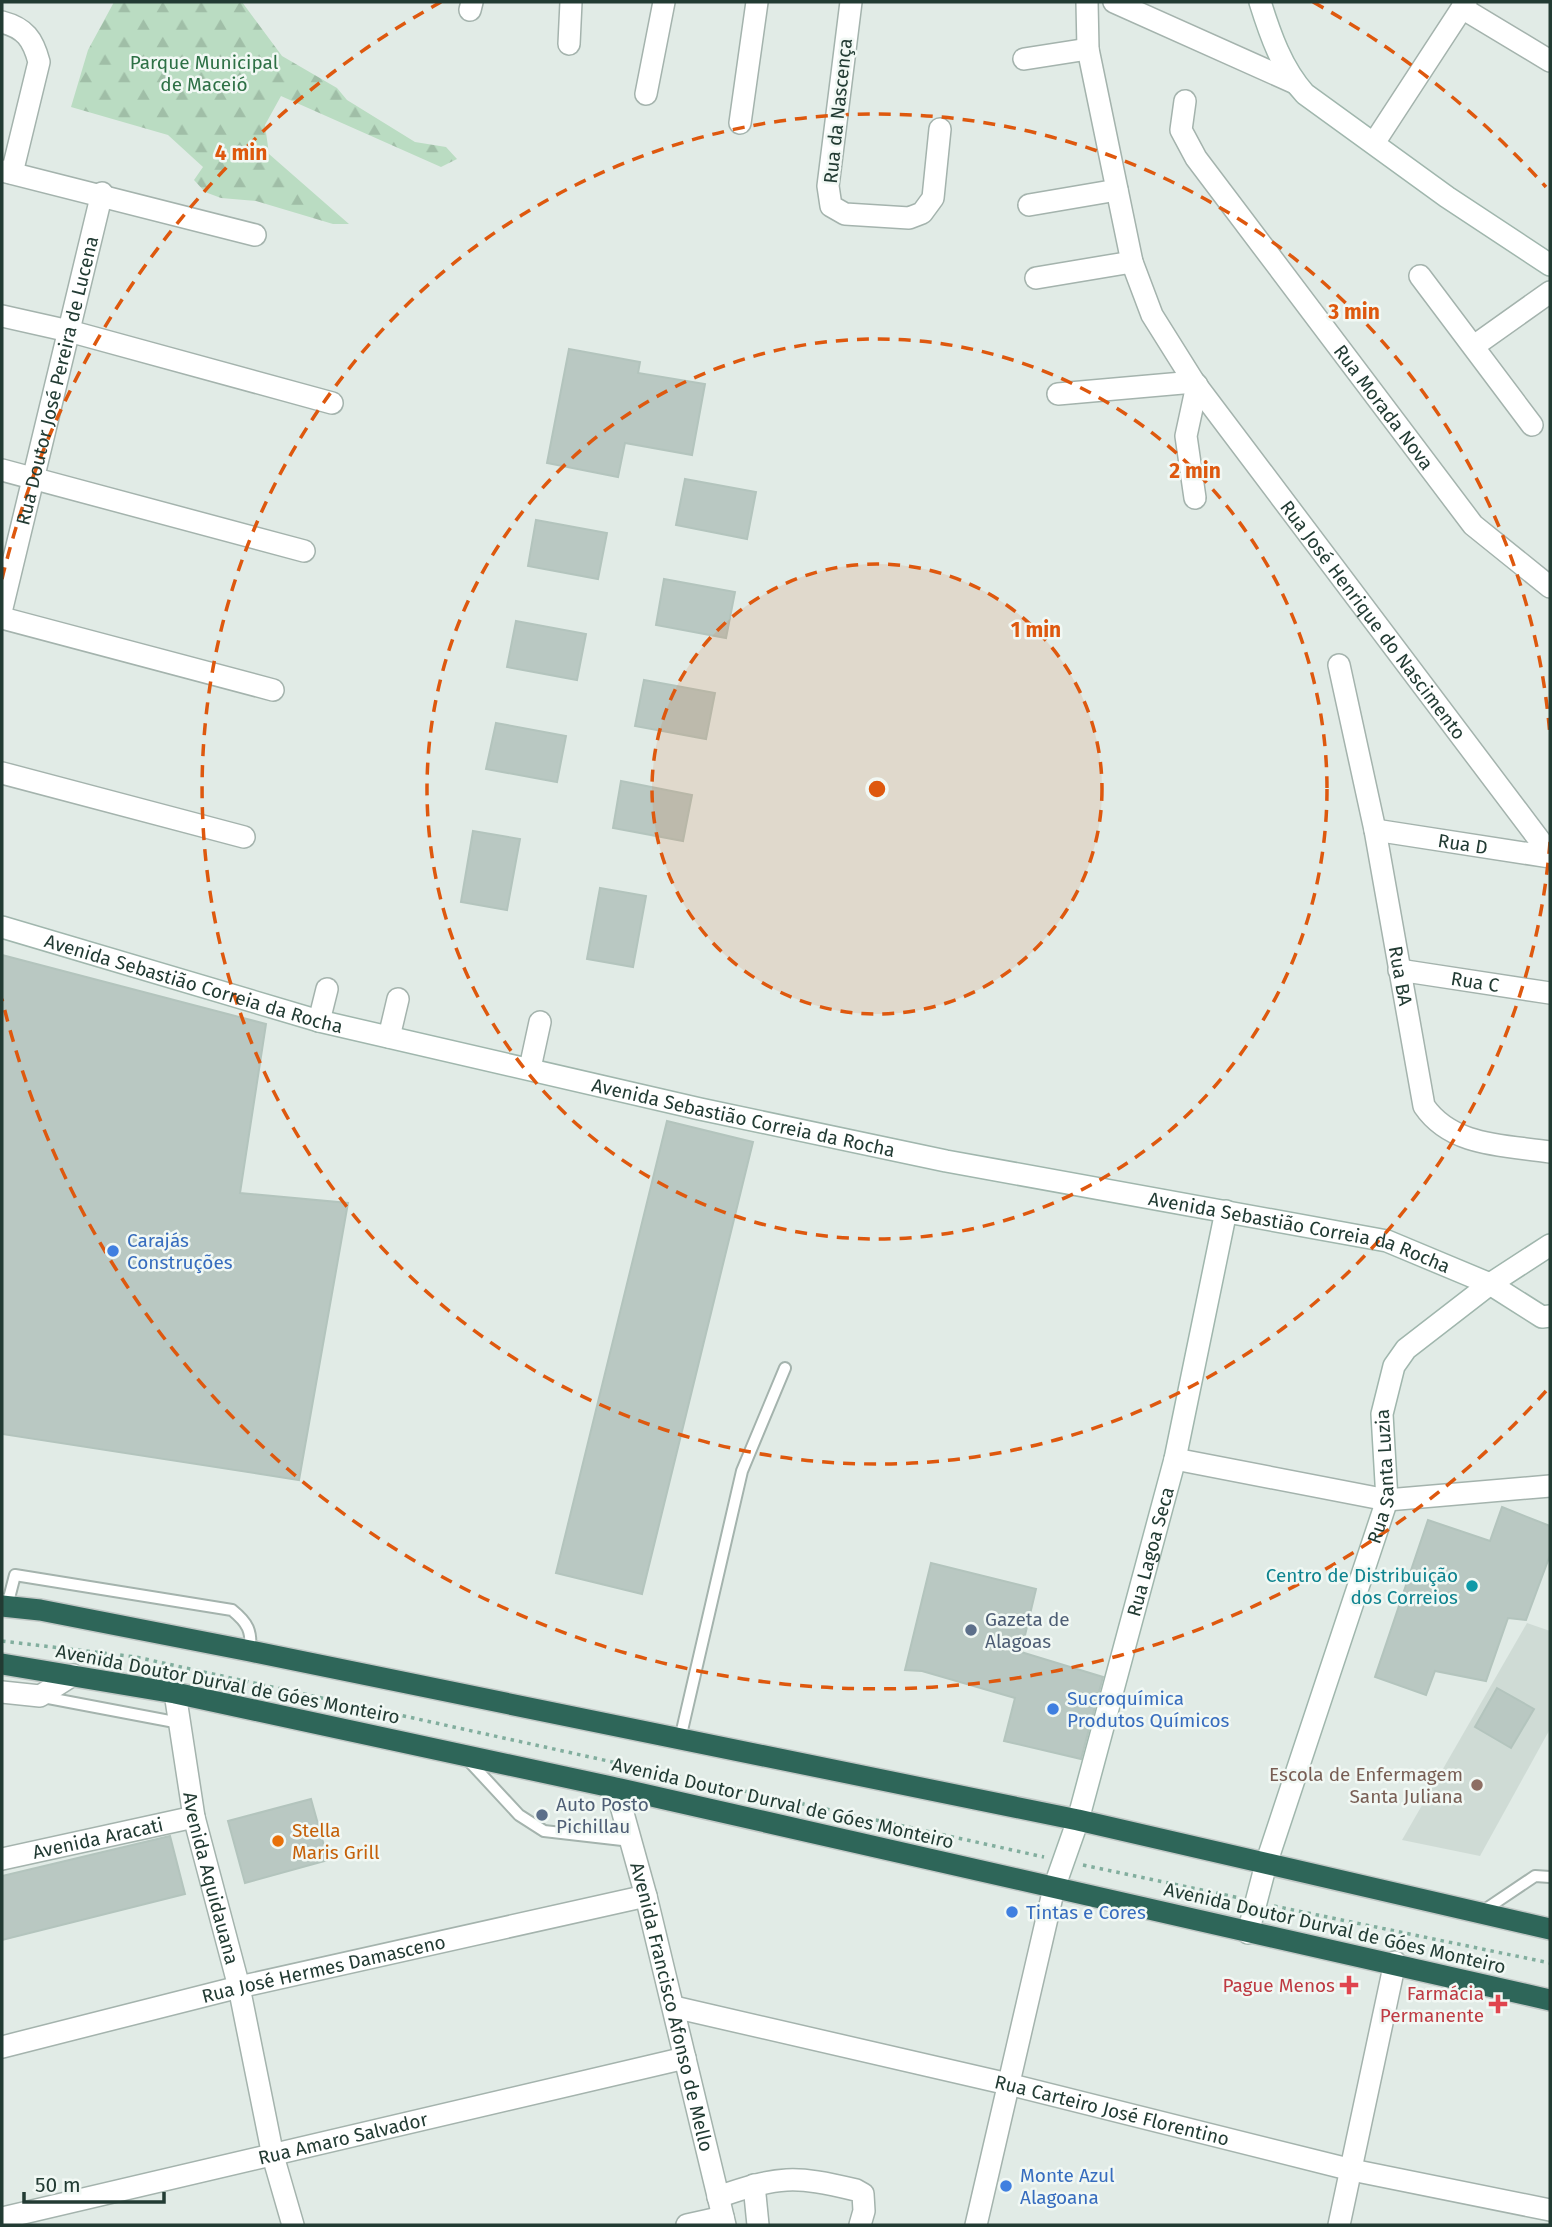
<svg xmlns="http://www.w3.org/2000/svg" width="1552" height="2227" font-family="'Fira Sans',sans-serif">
<defs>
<pattern id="forest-firs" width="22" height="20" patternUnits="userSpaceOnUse" patternTransform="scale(1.75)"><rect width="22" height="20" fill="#badcc2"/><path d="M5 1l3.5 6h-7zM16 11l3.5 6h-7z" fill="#a0bea7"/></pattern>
</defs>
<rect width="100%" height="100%" fill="#e1ebe6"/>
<!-- built -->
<path fill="#cfdbd5" d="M1527,1623L1550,1631V1729L1480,1856L1402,1840Z"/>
<!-- forest -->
<path fill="url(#forest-firs)" d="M114,2H242L282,56L337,88L347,100L415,142L446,147L457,159L441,167L281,96L265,125L269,154L349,224H333L256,201L221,198L205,192L194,180L203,167L168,135L71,107L88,50Z"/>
<!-- building -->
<path fill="#b9c8c2" stroke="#b3c4bd" stroke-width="2" d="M569,349L640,362L638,373L705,384L692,455L625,443L618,477L547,463Z
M685,479L756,492L747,539L676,525Z
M536,520L607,533L598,579L528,566Z
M664,579L735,592L726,638L656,625Z
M516,621L586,634L577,680L507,667Z
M644,680L715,693L706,739L635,726Z
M496,723L566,736L557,782L486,769Z
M621,781L692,795L683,841L613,828Z
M473,831L520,839L507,910L461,902Z
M600,888L646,896L633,967L587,959Z
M2,955L266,1024L240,1193L348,1203L299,1480L2,1434Z
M667,1121L753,1142L642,1594L556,1573Z
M1502,1507L1550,1526V1555L1526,1620L1508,1618L1486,1681L1435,1671L1426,1695L1375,1677L1428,1520L1490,1541Z
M931,1563L1036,1589L1021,1652L1103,1677L1081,1759L1004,1741L1015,1698L922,1671L905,1670Z
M1497,1688L1534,1709L1511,1748L1475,1727Z
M311,1799L328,1860L245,1883L228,1821Z
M170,1836L185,1894L2,1940V1876Z"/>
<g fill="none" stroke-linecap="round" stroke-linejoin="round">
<defs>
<path id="lane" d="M7,1606L15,1575L232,1610C248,1623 252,1631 250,1651
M43,1697L180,1723
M680,1739L742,1471L785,1368
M468,1760L519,1815L544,1831L631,1841
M1483,1911L1535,1876L1550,1877"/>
<g id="street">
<path d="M851,2L828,186L831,206L845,214L909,218L922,213L933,198L940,129"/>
<path id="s1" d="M1087,2L1088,49L1132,262L1152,315L1194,382L1550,854"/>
<path d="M1114,2L1295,83"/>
<path d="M1462,8L1550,61"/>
<path d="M470,10L472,2"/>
<path d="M2,22C25,28 33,39 39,62L12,173"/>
<path d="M569,44L571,2"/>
<path d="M1024,59L1088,49"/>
<path d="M646,94L664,2"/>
<path id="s2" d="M1185,101L1181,130L1196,158L1473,525L1550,587"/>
<path d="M740,123L757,2"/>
<path d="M1374,143L1466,2"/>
<path d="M2,171L255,235"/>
<path d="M1029,205L1117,190"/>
<path d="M1420,276L1532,425"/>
<path d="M1036,278L1132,262"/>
<path d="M2,316L69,331L332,403"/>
<path d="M1474,346L1550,292"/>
<path d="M1058,394L1194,382"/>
<path d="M2,470L304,551"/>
<path d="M1195,498L1186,436L1197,385"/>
<path id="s3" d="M2,608L102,193"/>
<path d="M2,618L273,690"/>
<path id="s4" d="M1339,665L1375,830L1424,1106C1452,1147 1505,1145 1550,1152"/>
<path d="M2,773L244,837"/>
<path id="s5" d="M1375,830L1550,857"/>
<path id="s6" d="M1399,970L1550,993"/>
<path d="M319,1021L327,989"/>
<path d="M389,1037L398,999"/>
<path d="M530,1068L540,1022"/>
<path d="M1175,1459L1387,1500L1550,1486"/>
<path d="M2,1692L40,1696L73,1675"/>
<path id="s7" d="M175,1693L194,1817L239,1987L273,2156L293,2225"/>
<path id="s8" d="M616,1788L646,1896L725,2225"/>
<path id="s9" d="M2,1859L194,1817"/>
<path id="s10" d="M674,2007L1008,2084L1352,2170L1550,2210"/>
<path id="s11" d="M2,2047L239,1987L646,1896"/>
<path d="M754,2185L758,2225"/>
<path d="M718,2197C779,2176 794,2175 856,2190L863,2194L864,2211L860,2225"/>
<path id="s12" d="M2,2218L685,2058"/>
<path d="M687,2225L723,2217"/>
<path d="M976,2225L1054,1888"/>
<path d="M1339,2225L1395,1962"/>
</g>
<g id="secondary">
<path d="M1260,2C1270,34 1282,69 1305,94L1447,197L1550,265"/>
<path id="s13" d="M2,927L319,1021L700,1109L946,1161L1387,1241L1490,1284L1542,1317L1550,1316"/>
<path id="s14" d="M1054,1888L1078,1820L1175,1459L1226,1211"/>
<path id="s15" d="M1248,1933L1266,1864L1387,1500L1382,1414L1394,1366L1406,1349L1490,1284L1550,1245"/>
</g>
<path id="highway" d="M2,1606L40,1610L250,1651L1078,1820L1550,1929
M2,1664L175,1693L616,1788L1550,2000"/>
</defs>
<!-- lane casing -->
<use href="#lane" stroke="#a4b3ad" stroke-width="14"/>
<!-- street casing -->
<use href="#street" stroke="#a4b3ad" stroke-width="24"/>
<!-- secondary casing -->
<use href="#secondary" stroke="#a0b6ad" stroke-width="24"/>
<!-- highway casing -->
<use href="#highway" stroke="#c1c8c6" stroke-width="24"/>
<!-- path -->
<path stroke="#82ae9e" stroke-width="3.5" stroke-dasharray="3.5 5" stroke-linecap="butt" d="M2,1641L136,1657L1044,1857
M1083,1865L1240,1898
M1274,1906L1550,1963"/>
<!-- lane -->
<use href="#lane" stroke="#fff" stroke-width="10"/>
<!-- street -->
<use href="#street" stroke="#fff" stroke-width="21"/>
<!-- secondary -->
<use href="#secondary" stroke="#fff" stroke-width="21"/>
<!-- highway -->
<use href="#highway" stroke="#2e6659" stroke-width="21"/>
</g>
<!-- distance rings -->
<circle cx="877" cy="789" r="225" fill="#de580e" fill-opacity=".12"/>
<g fill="none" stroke="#de580e" stroke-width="3.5" stroke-dasharray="12 9">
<circle cx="877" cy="789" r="225"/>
<circle cx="877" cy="789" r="450"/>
<path d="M1550 842A675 675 0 1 1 1550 736"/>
<path d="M1546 1391A900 900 0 0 1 2 999M2 579A900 900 0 0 1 441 2M1313 2A900 900 0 0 1 1546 187"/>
</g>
<!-- markers -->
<g fill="#3f7fe0" stroke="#f1f8f4" stroke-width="2.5">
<circle cx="113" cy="1251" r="7"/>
<circle cx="1053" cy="1709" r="7"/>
<circle cx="1012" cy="1912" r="7"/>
<circle cx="1006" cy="2186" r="7"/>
</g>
<circle fill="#0f9aa8" stroke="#f1f8f4" stroke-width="2.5" cx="1472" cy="1586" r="7"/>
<g fill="#5c6f8a" stroke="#f1f8f4" stroke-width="2.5">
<circle cx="971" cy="1630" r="7"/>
<circle cx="542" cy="1815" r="7"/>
</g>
<circle fill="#8d6e63" stroke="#f1f8f4" stroke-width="2.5" cx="1477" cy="1785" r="7"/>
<circle fill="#e8710a" stroke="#f1f8f4" stroke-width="2.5" cx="278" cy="1841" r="7"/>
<g fill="#e0444e" stroke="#f1f8f4" stroke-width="2.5">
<path d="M1345.5 1974.5h7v7h7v7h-7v7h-7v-7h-7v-7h7z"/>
<path d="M1494.5 1993.5h7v7h7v7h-7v7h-7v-7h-7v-7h7z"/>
</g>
<g text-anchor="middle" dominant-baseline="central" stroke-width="5" stroke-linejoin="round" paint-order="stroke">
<!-- park labels -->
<g font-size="19" fill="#2d7045" stroke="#f1f8f4">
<text x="204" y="62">Parque Municipal<tspan x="204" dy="22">de Maceió</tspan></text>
</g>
<!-- street labels -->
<g font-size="19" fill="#223b33" stroke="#f1f8f4">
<text transform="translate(838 111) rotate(-84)">Rua da Nascença</text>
<text stroke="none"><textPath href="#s3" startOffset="234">Rua Doutor José Pereira de Lucena</textPath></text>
<text stroke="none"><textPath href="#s2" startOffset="373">Rua Morada Nova</textPath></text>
<text stroke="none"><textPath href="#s1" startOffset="698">Rua José Henrique do Nascimento</textPath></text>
<text stroke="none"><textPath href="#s5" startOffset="89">Rua D</textPath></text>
<text stroke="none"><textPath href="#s4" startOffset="317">Rua BA</textPath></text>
<text stroke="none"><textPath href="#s6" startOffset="77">Rua C</textPath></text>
<text stroke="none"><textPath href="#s13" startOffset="200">Avenida Sebastião Correia da Rocha</textPath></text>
<text stroke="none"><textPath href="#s13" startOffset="766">Avenida Sebastião Correia da Rocha</textPath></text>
<text stroke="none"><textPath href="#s13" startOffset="1334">Avenida Sebastião Correia da Rocha</textPath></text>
<text stroke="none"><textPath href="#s15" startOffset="478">Rua Santa Luzia</textPath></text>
<text stroke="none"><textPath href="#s14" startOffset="350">Rua Lagoa Seca</textPath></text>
<text transform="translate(228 1684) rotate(11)">Avenida Doutor Durval de Góes Monteiro</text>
<text transform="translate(783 1803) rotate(13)">Avenida Doutor Durval de Góes Monteiro</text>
<text stroke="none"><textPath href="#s9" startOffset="98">Avenida Aracati</textPath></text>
<text stroke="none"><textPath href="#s7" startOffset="189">Avenida Aquidauana</textPath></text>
<text transform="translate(1335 1928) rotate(13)">Avenida Doutor Durval de Góes Monteiro</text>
<text stroke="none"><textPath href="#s11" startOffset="331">Rua José Hermes Damasceno</textPath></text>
<text stroke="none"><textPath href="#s8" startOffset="226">Avenida Francisco Afonso de Mello</textPath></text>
<text stroke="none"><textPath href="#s10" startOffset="450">Rua Carteiro José Florentino</textPath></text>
<text stroke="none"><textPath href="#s12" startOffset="350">Rua Amaro Salvador</textPath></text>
</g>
<!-- shop labels -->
<g font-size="19" fill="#366cbe" stroke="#f1f8f4" text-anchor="start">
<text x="127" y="1240">Carajás<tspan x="127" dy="22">Construções</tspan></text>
<text x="1067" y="1698">Sucroquímica<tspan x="1067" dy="22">Produtos Químicos</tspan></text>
<text x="1026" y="1912">Tintas e Cores</text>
<text x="1020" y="2175">Monte Azul<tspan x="1020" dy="22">Alagoana</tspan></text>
</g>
<!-- culture labels -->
<g font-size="19" fill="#0d838f" stroke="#f1f8f4" text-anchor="end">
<text x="1458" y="1575">Centro de Distribuição<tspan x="1458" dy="22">dos Correios</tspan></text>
</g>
<!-- service labels -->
<g font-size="19" fill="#4e5e75" stroke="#f1f8f4" text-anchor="start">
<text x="985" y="1619">Gazeta de<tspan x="985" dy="22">Alagoas</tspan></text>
<text x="556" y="1804">Auto Posto<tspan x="556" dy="22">Pichillau</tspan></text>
</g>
<!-- education labels -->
<g font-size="19" fill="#785e54" stroke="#f1f8f4" text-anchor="end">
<text x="1463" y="1774">Escola de Enfermagem<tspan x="1463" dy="22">Santa Juliana</tspan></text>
</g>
<!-- food labels -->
<g font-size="19" fill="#c56008" stroke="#f1f8f4" text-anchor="start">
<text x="292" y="1830">Stella<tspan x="292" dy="22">Maris Grill</tspan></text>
</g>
<!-- health labels -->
<g font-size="19" fill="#be3a42" stroke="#f1f8f4" text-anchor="end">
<text x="1335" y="1985">Pague Menos</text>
<text x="1484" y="1993">Farmácia<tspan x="1484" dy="22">Permanente</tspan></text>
</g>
</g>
<circle cx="877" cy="789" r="10" fill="#de580e" stroke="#f1f8f4" stroke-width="3.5"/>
<g font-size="21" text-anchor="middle" font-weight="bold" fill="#de580e" stroke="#f1f8f4" stroke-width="5" stroke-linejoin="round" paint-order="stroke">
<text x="241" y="160">4 min</text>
<text x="1354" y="319">3 min</text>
<text x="1195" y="478">2 min</text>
<text x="1036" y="637">1 min</text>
</g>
<!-- border -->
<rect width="1552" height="2227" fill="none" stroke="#223b33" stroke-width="7"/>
<!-- scale -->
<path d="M24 2192v10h140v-10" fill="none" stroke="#223b33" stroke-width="3.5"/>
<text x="35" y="2192" font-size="21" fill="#223b33" stroke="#f1f8f4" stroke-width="5" paint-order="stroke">50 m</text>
</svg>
